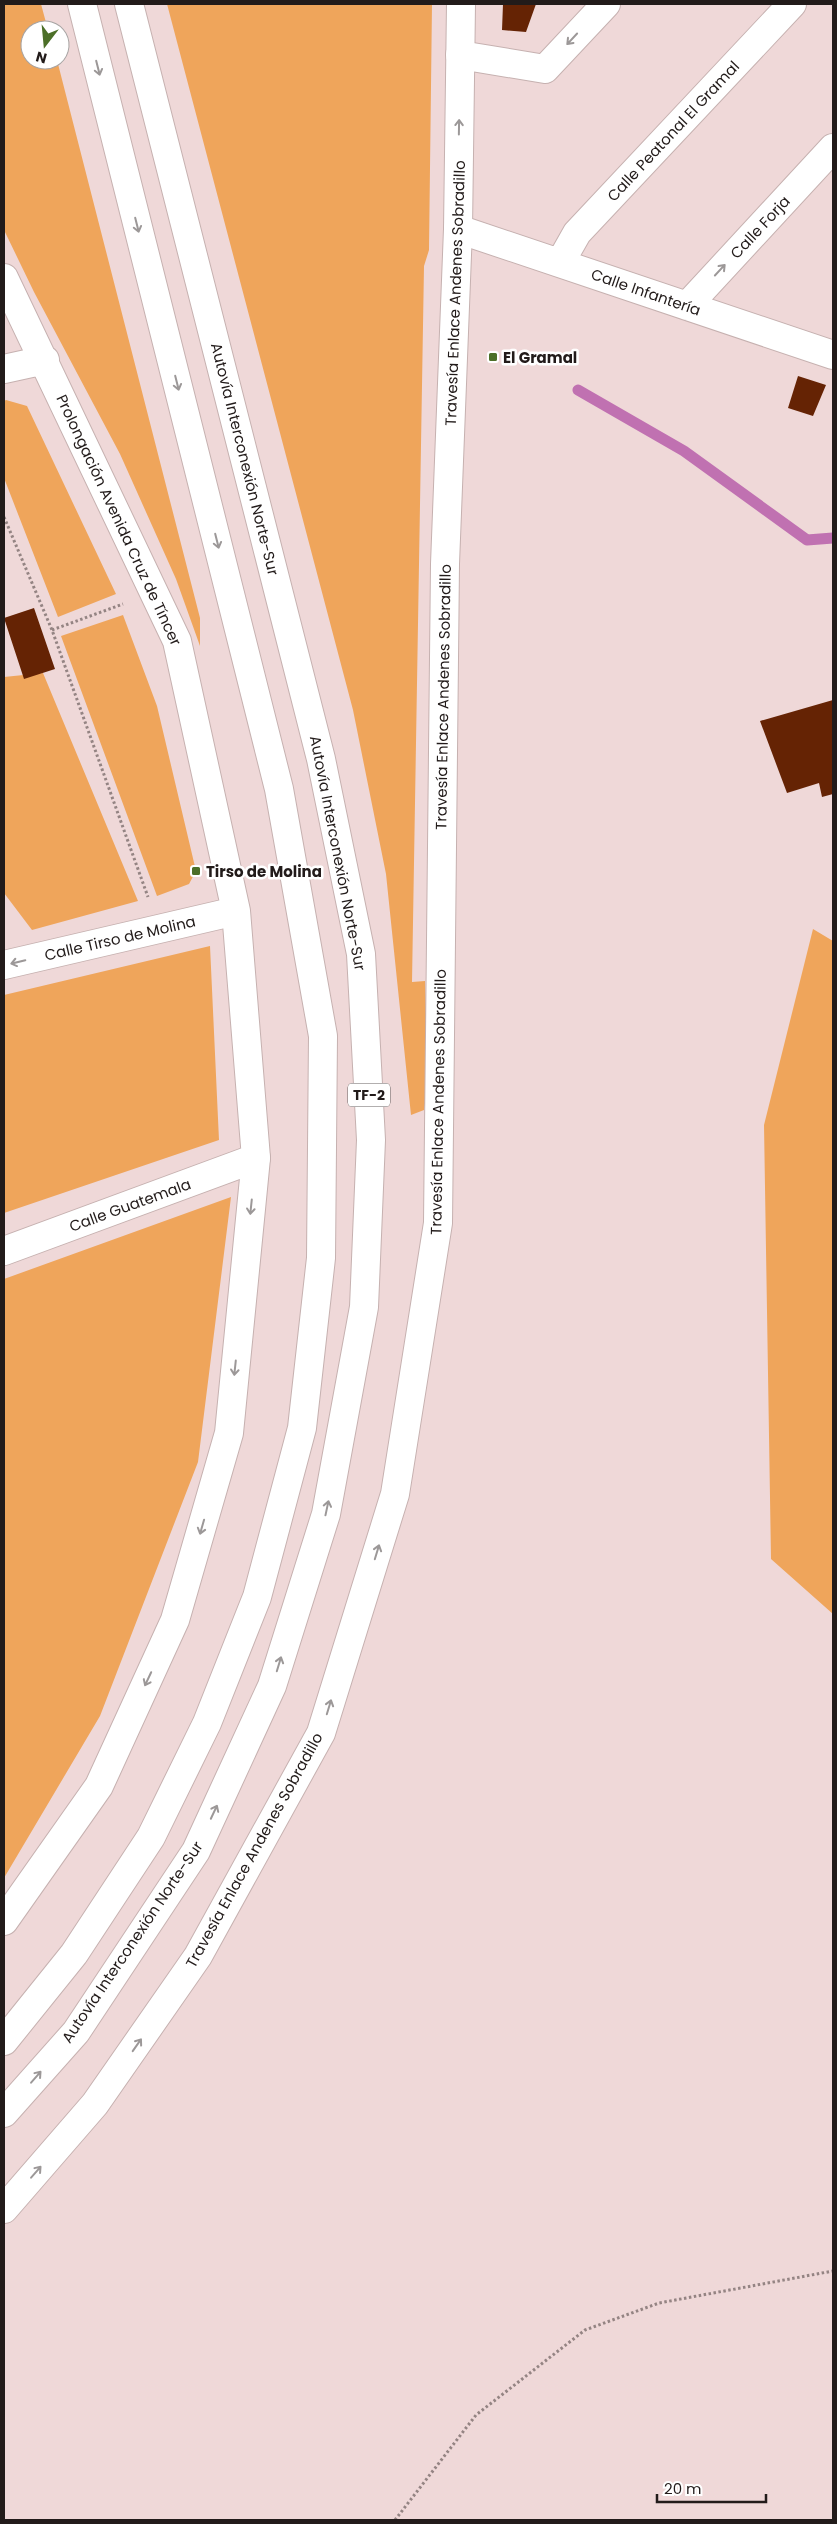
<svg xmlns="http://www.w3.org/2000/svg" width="837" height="2524" font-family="Poppins,sans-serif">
<rect width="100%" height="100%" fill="#efd8d8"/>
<!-- green -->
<path fill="#efa55b" d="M4,4H41L48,30H30V60H57L200,618V646L176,579L120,454L34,292L4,230Z
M167,4H432L429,250L424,266L412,982L425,981L428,1083L424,1110L411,1115L386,874L353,710Z
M6,400L27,406L116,594L58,617L4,478V401Z
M123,615L157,706L196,871L189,884L157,896L61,636Z
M43,673L138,901L32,930L4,893V677Z
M813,929L833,941V1614L771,1559L764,1125Z
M210,946L219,1140L4,1213V995Z
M231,1197L198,1462L100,1716L4,1878V1279Z"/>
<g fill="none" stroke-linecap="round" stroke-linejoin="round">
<!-- stream -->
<path stroke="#c071b1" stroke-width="11" d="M578,390L684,451L807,540L833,538"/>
</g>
<!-- building -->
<path fill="#652304" d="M503,4H536L526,32L502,30Z
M798,376L826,385L813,416L788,408Z
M34,608L55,669L24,679L4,618Z
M833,700V794L822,797L819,783L787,793L760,721Z"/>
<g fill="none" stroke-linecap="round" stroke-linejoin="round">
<defs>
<path id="street" d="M460,55L545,69L606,4
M458,229L833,355
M560,263L577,233L792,4
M4,278L177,641L236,911L256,1158L4,1251
M687,306L833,148
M4,369L45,360
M4,965L236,911"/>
<path id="secondary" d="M4,1921L99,1786L175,1620L229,1433L256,1158
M4,2209L95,2104L198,1956L321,1733L395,1494L438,1223L445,564L458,229L461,4"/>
<path id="highway" d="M4,2041L74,1954L151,1837L207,1723L257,1597L302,1428L321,1258L323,1036L279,789L82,4
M4,2113L76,2032L196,1851L272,1686L326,1514L364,1307L371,1140L361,954L321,759L129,4"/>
</defs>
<!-- street casing -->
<use href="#street" stroke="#c6b1b0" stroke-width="30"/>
<!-- secondary casing -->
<use href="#secondary" stroke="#c6b1b0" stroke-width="30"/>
<!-- highway casing -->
<use href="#highway" stroke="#c6b1b0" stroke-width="30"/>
<!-- path -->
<path stroke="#948483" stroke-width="3" stroke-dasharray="2.5 2.5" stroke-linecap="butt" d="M4,517L52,630L148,897
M52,630L123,604
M395,2520L476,2415L585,2330L659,2303L833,2271"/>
<!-- street -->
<use href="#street" stroke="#fff" stroke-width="28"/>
<!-- secondary -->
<use href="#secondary" stroke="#fff" stroke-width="28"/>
<!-- highway -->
<use href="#highway" stroke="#fff" stroke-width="28"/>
</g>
<!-- one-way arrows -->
<defs><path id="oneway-shaft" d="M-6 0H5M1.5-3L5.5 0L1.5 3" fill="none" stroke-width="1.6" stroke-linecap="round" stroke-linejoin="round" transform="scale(1.25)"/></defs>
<g stroke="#9c9898">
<use href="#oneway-shaft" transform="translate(572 39) rotate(133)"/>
<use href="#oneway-shaft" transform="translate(98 68) rotate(76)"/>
<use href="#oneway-shaft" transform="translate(459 127) rotate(-89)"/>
<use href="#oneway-shaft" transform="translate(137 225) rotate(76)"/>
<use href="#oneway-shaft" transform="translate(720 270) rotate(-47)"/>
<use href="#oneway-shaft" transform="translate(177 383) rotate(76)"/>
<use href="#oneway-shaft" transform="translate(217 541) rotate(76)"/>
<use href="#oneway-shaft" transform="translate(18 962) rotate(167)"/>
<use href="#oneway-shaft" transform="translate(251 1207) rotate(96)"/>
<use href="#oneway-shaft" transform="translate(235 1368) rotate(96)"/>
<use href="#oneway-shaft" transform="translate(327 1508) rotate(-78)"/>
<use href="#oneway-shaft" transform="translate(202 1527) rotate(106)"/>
<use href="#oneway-shaft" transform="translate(377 1552) rotate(-73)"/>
<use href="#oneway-shaft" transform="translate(279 1664) rotate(-73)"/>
<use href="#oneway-shaft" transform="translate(148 1679) rotate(115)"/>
<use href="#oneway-shaft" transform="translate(329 1707) rotate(-73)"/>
<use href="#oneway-shaft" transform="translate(214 1812) rotate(-65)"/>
<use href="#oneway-shaft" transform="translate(137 2045) rotate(-55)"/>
<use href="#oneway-shaft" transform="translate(36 2077) rotate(-49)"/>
<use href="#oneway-shaft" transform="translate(36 2172) rotate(-49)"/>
</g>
<!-- markers -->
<g fill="#4c6f28" stroke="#fff" stroke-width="2">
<rect x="488" y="352" width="10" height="10" rx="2.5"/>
<rect x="191" y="866" width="10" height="10" rx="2.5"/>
</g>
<g text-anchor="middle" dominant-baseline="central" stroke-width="5" stroke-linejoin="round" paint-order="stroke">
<!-- shield labels -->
<rect fill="#fff" stroke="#645f5f" stroke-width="1" x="348" y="1083.5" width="42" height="23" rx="4"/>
<g font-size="14" font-weight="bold" fill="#221b1a">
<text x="369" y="1095">TF-2</text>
</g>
<!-- street labels -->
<g font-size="15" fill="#221b1a" stroke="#fff">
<text transform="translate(673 131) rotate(-47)">Calle Peatonal El Gramal</text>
<text transform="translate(760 227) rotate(-47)">Calle Forja</text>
<text transform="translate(646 292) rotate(19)">Calle Infantería</text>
<text transform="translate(455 293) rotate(-88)">Travesía Enlace Andenes Sobradillo</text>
<text transform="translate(245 459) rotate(76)">Autovía Interconexión Norte-Sur</text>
<text transform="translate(119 520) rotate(65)">Prolongación Avenida Cruz de Tíncer</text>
<text transform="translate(443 697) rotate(-89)">Travesía Enlace Andenes Sobradillo</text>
<text transform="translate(338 853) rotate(79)">Autovía Interconexión Norte-Sur</text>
<text transform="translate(120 938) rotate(-13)">Calle Tirso de Molina</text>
<text transform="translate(438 1102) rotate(-89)">Travesía Enlace Andenes Sobradillo</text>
<text transform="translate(130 1205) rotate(-20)">Calle Guatemala</text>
<text transform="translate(254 1850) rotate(-61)">Travesía Enlace Andenes Sobradillo</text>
<text transform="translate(132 1942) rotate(-56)">Autovía Interconexión Norte-Sur</text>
</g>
<!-- poi labels -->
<g font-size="15" font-weight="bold" fill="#221b1a" stroke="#fff" text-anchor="start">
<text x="503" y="357">El Gramal</text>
<text x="206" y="871">Tirso de Molina</text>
</g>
</g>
<!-- border -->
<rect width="837" height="2524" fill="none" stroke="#221b1a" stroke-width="10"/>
<!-- north arrow -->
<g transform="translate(45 45) rotate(196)"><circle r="24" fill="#ffffff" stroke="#a7a4a3"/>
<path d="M0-4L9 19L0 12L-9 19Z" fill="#4c6f28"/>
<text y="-8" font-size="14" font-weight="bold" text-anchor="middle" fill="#221b1a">N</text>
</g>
<!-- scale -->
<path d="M657 2494v8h109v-8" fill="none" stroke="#221b1a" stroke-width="2.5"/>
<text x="664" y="2494" font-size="15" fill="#221b1a" stroke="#ffffff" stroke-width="4" paint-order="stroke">20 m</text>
</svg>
